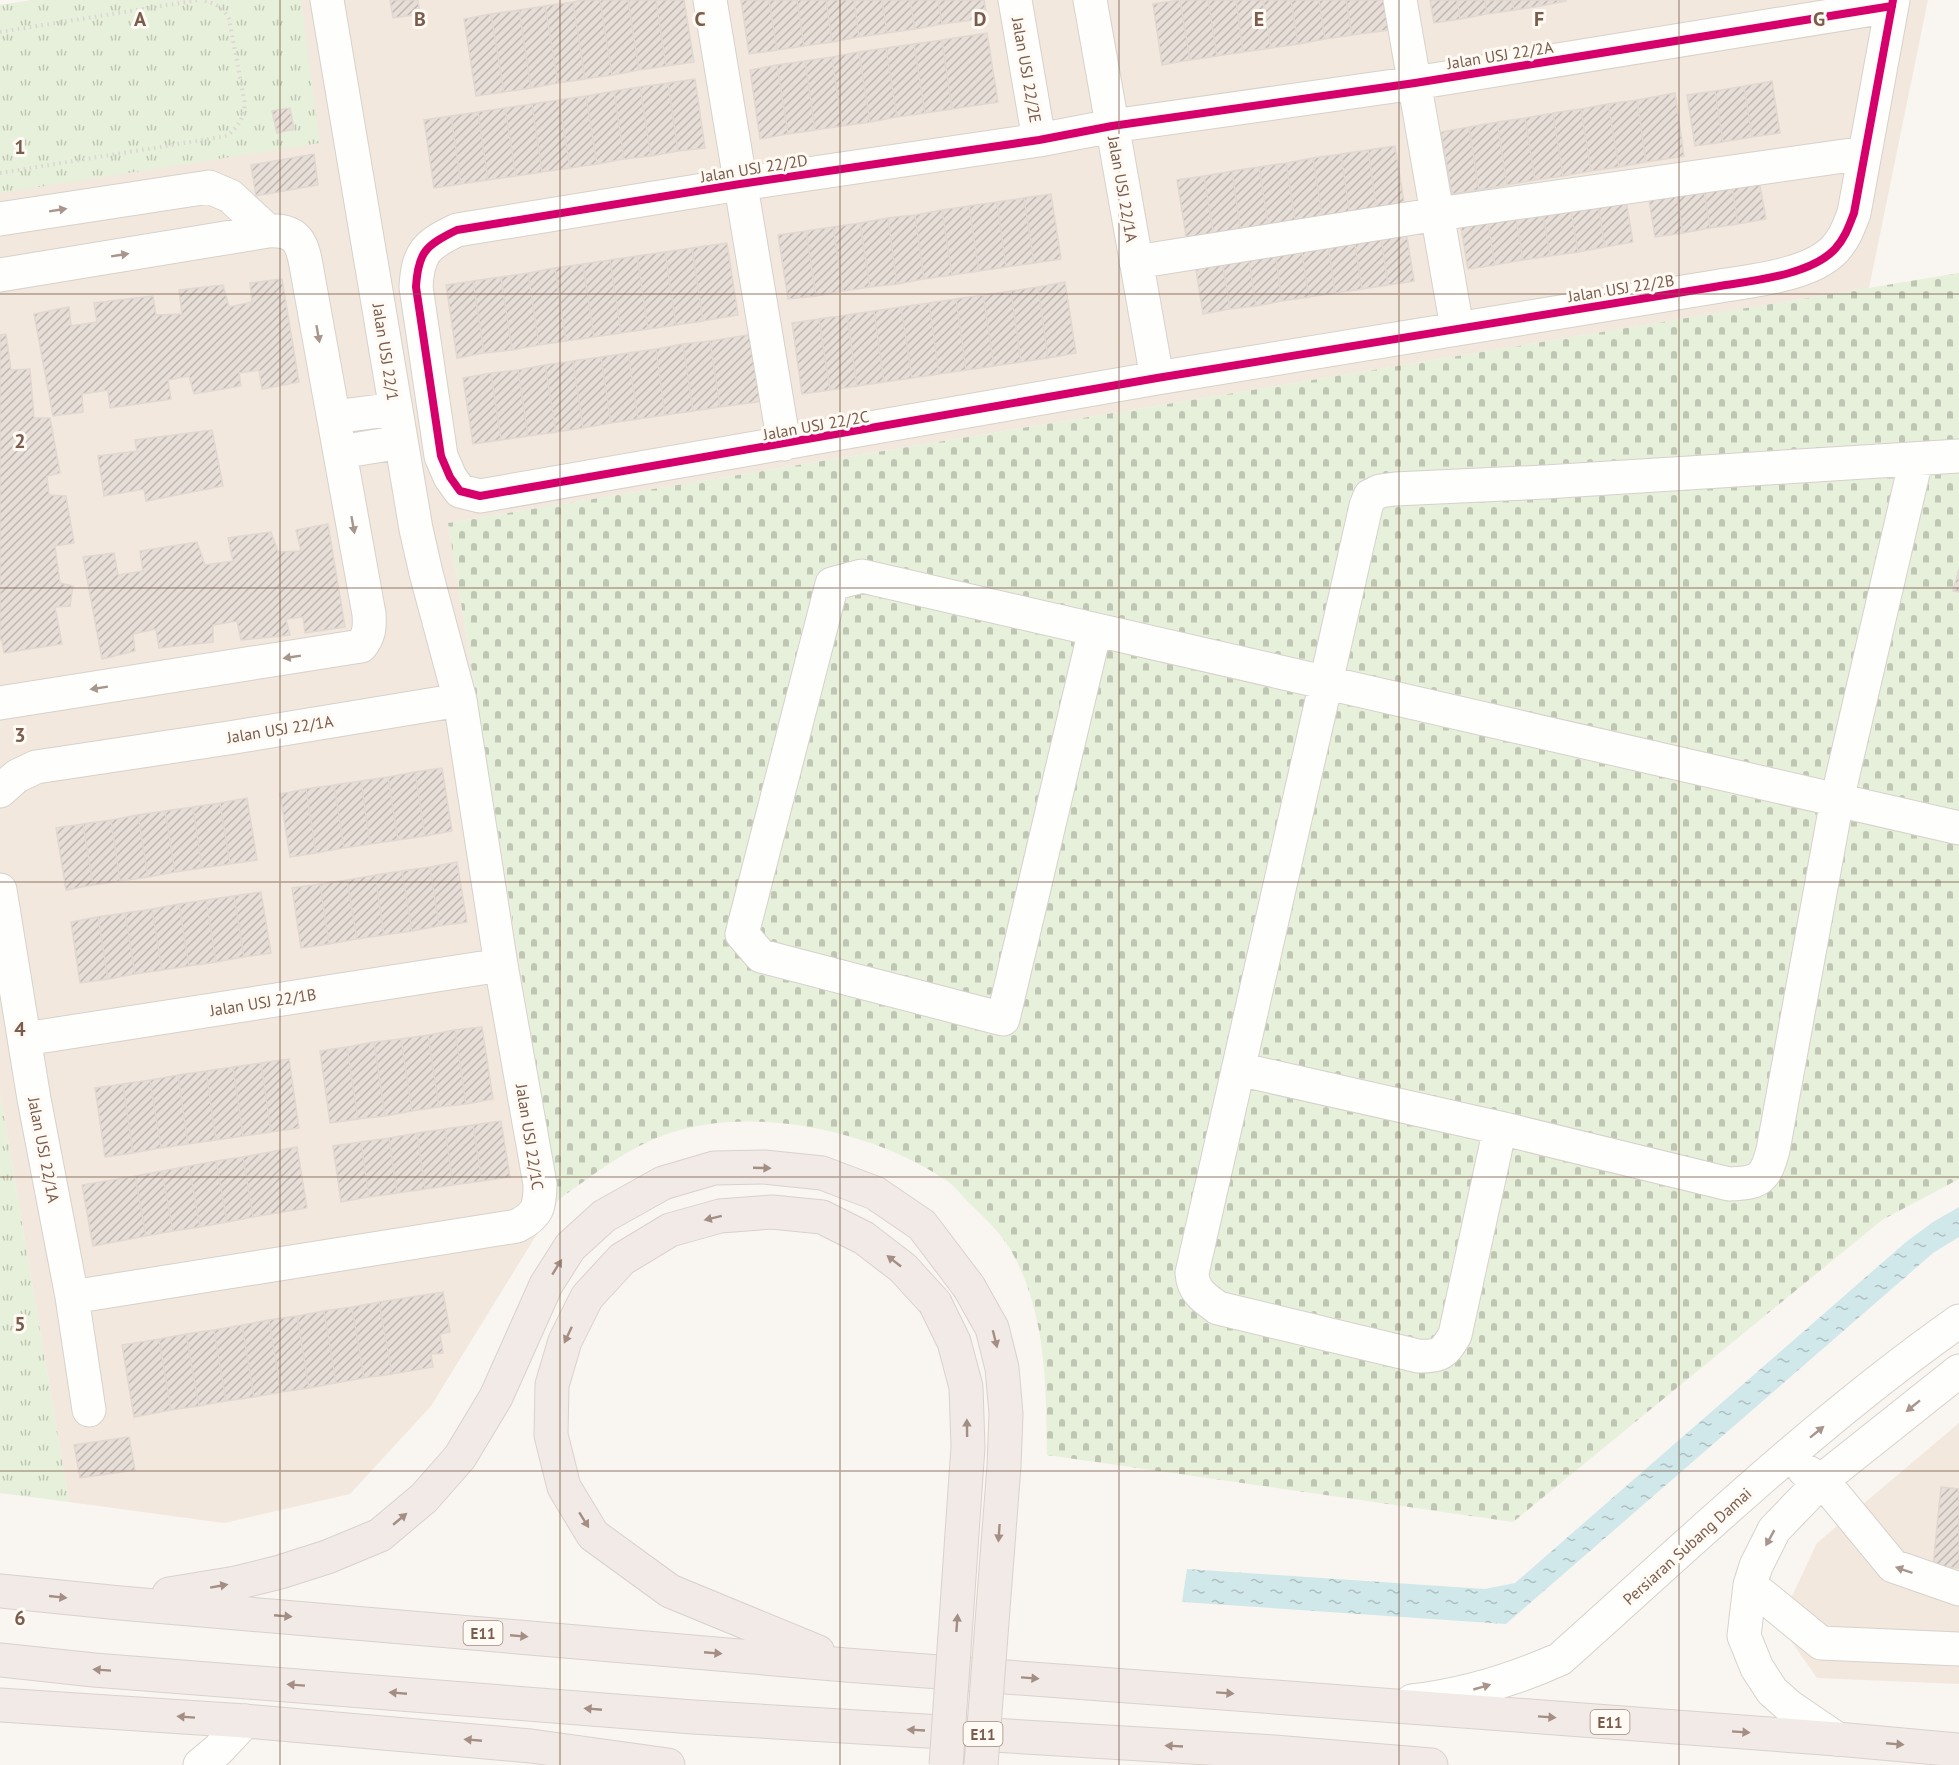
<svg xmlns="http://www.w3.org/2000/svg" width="1959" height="1765" font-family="'PT Sans',sans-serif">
<defs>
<pattern id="grass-tufts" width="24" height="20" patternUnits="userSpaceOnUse" patternTransform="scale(1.5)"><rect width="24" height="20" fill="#e7f0db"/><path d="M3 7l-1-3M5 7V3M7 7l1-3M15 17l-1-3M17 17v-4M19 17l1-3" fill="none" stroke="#c0c6b4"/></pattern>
<pattern id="cemetery-stones" width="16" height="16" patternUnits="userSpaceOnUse" patternTransform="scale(1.5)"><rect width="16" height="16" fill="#e7f0db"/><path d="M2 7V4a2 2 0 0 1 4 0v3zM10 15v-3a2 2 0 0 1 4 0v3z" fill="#c0c6b4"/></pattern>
<pattern id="water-ripples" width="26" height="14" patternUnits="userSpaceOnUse" patternTransform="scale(1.5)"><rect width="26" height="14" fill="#d0e8ea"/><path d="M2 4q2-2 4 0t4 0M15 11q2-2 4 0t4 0" fill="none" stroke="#aebfc0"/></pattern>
<pattern id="building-hatch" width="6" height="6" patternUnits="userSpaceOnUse" patternTransform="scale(1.5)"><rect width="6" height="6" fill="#e6ded7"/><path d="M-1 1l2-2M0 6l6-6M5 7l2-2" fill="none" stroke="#bfb7b1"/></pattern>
</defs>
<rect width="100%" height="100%" fill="#f9f5f0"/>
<!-- residential -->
<path fill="#f2e8de" d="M33,0H1928L1869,288L448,523L558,1200L431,1406L350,1494L224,1523L69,1502L0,1093V5Z
M1959,1423V1684L1817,1678L1779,1624L1817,1543Z"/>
<!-- grass -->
<path fill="url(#grass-tufts)" d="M33,0H301L320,143L0,193V5Z
M0,1093L69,1502L0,1493Z"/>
<!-- cemetery -->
<path fill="url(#cemetery-stones)" d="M1959,273V1179L1882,1220L1513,1522L1047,1455C1046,1390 1047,1329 1020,1268C1007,1238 990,1223 967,1201C960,1193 953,1184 944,1179C873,1131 753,1105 670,1133C628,1147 593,1175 558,1200L448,523Z"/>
<!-- water -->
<path fill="url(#water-ripples)" d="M1959,1207V1237L1933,1253L1506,1624L1182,1602L1187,1569L1485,1589L1515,1583L1906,1242L1933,1222Z"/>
<!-- building -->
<path fill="url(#building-hatch)" stroke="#e2d8d2" stroke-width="1.5" d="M390,0H418L420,14L393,18Z
M582,0H600L612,75L585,79L573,2Z
M600,0H628L639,70L612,75Z
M628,0H656L666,66L639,70Z
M656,0H684L694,62L666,66Z
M741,0H769L777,50L749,54Z
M769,0H797L804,46L777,50Z
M797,0H826L832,42L804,46Z
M826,0H854L859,37L832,42Z
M854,0H882L887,33L859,37Z
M882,0H910L915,29L887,33Z
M910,0H938L942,24L915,29Z
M938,0H984L987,18L942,24Z
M1180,0L1190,60L1162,65L1153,4Z
M1180,0H1208L1217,56L1190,60Z
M1208,0H1236L1243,52L1217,56Z
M1236,0H1263L1271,48L1243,52Z
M1263,0H1291L1298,44L1271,48Z
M1291,0H1319L1325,39L1298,44Z
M1319,0H1346L1352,35L1325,39Z
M1346,0H1384L1389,30L1352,35Z
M1430,0H1457L1460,19L1434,23Z
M1457,0H1485L1487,14L1460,19Z
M1485,0H1512L1514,10L1487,14Z
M1512,0H1539L1540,6L1514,10Z
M1539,0H1566V1L1540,6Z
M573,2L585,79L558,83L545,6Z
M545,6L558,83L531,88L519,10Z
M519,10L531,88L504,92L491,14Z
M491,14L504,92L476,96L464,19Z
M987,33L998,102L952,109L942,40Z
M942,40L952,109L925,113L914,44Z
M914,44L925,113L897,117L886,48Z
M886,48L897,117L870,122L859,52Z
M859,52L870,122L842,126L832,57Z
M832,57L842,126L815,130L805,61Z
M805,61L815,130L788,134L777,65Z
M777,65L788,134L760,139L750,70Z
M695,79L705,148L678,151L668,83Z
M1772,81L1780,133L1752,137L1744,86Z
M668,83L678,151L651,156L640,87Z
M1744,86L1752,137L1723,142L1715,91Z
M640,87L651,156L624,159L614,91Z
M614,91L624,159L597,164L586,96Z
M1715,91L1723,142L1695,146L1687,95Z
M1675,93L1684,156L1646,162L1637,100Z
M586,96L597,164L570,168L559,100Z
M559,100L570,168L542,172L532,104Z
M1637,100L1646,162L1619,167L1608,104Z
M532,104L542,172L516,176L505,108Z
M1608,104L1619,167L1591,171L1581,109Z
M290,108L294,129L277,133L272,111Z
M505,108L516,176L488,180L478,112Z
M1581,109L1591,171L1563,176L1553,113Z
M478,112L488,180L461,184L451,116Z
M1553,113L1563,176L1535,180L1525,118Z
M451,116L461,184L434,188L424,120Z
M1525,118L1535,180L1507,185L1497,122Z
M1497,122L1507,185L1479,190L1469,127Z
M1469,127L1479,190L1452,194L1441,132Z
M1395,146L1405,208L1377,212L1368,150Z
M1368,150L1377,212L1350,216L1341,154Z
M314,154L318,185L256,196L251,165Z
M1341,154L1350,216L1323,221L1313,158Z
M1313,158L1323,221L1296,225L1286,163Z
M1286,163L1296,225L1269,229L1259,167Z
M1259,167L1269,229L1241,233L1232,171Z
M1757,170L1766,219L1738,224L1730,174Z
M1232,171L1241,233L1214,237L1204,176Z
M1730,174L1738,224L1710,228L1702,178Z
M1204,176L1214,237L1187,242L1177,180Z
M1702,178L1710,228L1683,233L1675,183Z
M1675,183L1683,233L1655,237L1647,188Z
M1624,189L1633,242L1605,247L1596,193Z
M1596,193L1605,247L1578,252L1569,198Z
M1051,194L1061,259L1034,263L1024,198Z
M1024,198L1034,263L1006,267L997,202Z
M1569,198L1578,252L1550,256L1541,202Z
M997,202L1006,267L979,271L969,206Z
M1541,202L1550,256L1523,260L1514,207Z
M969,206L979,271L952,275L942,210Z
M1514,207L1523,260L1495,265L1486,211Z
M942,210L952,275L924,279L915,215Z
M1486,211L1495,265L1468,269L1459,216Z
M915,215L924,279L897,284L888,218Z
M888,218L897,284L870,287L860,223Z
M860,223L870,287L843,291L833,227Z
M1405,224L1414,281L1388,285L1380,229Z
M833,227L843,291L816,296L806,231Z
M1380,229L1388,285L1362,289L1353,233Z
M806,231L816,296L788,299L778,235Z
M1353,233L1362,289L1335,293L1327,237Z
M1327,237L1335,293L1309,297L1300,241Z
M1300,241L1309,297L1282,301L1274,245Z
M727,243L738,315L703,321L692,248Z
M1274,245L1282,301L1256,306L1247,249Z
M692,248L703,321L676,325L665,252Z
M1247,249L1256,306L1230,309L1221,253Z
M665,252L676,325L648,329L637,256Z
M1221,253L1230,309L1203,314L1194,257Z
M637,256L648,329L621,333L610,260Z
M610,260L621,333L594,337L583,264Z
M583,264L594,337L566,341L555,268Z
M555,268L566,341L539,345L528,273Z
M528,273L539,345L512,350L501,277Z
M501,277L512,350L484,353L473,281Z
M282,279L299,382L262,389L259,370L239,373L241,386L194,394L189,376L168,380L171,399L110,408L108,390L82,394L83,412L53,416L34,314L69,307L71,326L97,322L94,303L153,296L156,315L182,314L179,290L223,285L229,307L252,302L250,283Z
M473,281L484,353L457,358L446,285Z
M1065,282L1076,353L1048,358L1038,287Z
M1038,287L1048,358L1021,362L1011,291Z
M1011,291L1021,362L994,366L983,295Z
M983,295L994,366L966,370L956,299Z
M956,299L966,370L939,374L929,303Z
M929,303L939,374L912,378L901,307Z
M901,307L912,378L884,382L874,311Z
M874,311L884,382L857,386L847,315Z
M847,315L857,386L830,390L819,319Z
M819,319L830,390L802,394L792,323Z
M6,334L11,370L30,369L34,418H50L60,473L47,476L49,495L66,496L74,543L55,546L60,583L73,586L70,606L55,607L62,644L4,653L2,640H0V335Z
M753,334L763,401L720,407L710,341Z
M710,341L720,407L693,411L683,344Z
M683,344L693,411L665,415L656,349Z
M656,349L665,415L638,419L628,353Z
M628,353L638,419L611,423L601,357Z
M601,357L611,423L583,428L573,361Z
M573,361L583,428L556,432L545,365Z
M545,365L556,432L528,436L518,370Z
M518,370L528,436L501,440L491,373Z
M491,373L501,440L473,444L463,378Z
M212,430L223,486L146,501L144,489L104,496L98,456L137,451L135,440Z
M328,524L345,627L305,633L303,617L286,619L290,635L241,640L237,621L213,625V642L159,648L156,629L133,634L135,651L102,659L83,557L114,553L118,575L143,571L140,551L197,542L205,565L233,561L228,538L271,532L278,552L301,551L296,530Z
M1959,569V592L1953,591Z
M442,768L452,831L425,836L415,772Z
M415,772L425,836L398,840L388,777Z
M388,777L398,840L370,844L361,781Z
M361,781L370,844L344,848L334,785Z
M334,785L344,848L316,853L306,789Z
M306,789L316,853L290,857L280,794Z
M247,798L257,860L230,864L220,803Z
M220,803L230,864L202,868L193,807Z
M193,807L202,868L175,872L165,811Z
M165,811L175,872L148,877L138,815Z
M138,815L148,877L120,881L111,820Z
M111,820L120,881L93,885L83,824Z
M83,824L93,885L66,890L56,828Z
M457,862L467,922L439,926L430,867Z
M430,867L439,926L412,931L402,871Z
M402,871L412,931L384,935L375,875Z
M375,875L384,935L357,939L347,880Z
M347,880L357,939L329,944L320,884Z
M320,884L329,944L301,948L292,888Z
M261,892L271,953L244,957L234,896Z
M234,896L244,957L216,962L206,900Z
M206,900L216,962L189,966L179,904Z
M179,904L189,966L162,970L152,909Z
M152,909L162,970L135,974L125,913Z
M125,913L135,974L108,979L98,917Z
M98,917L108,979L80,983L71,922Z
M482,1027L493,1099L466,1104L455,1030Z
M455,1030L466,1104L439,1107L428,1035Z
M428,1035L439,1107L412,1111L401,1039Z
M401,1039L412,1111L385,1116L374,1042Z
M374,1042L385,1116L358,1119L347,1047Z
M347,1047L358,1119L330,1123L320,1051Z
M289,1059L299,1128L271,1132L261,1063Z
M261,1063L271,1132L243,1136L233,1067Z
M233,1067L243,1136L216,1140L206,1071Z
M206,1071L216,1140L188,1144L178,1075Z
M178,1075L188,1144L161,1148L150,1080Z
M150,1080L161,1148L133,1153L123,1084Z
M123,1084L133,1153L105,1157L95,1088Z
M501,1121L510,1177L482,1181L473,1125Z
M473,1125L482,1181L453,1185L445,1129Z
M445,1129L453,1185L425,1189L417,1133Z
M417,1133L425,1189L397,1193L389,1138Z
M389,1138L397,1193L369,1197L361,1142Z
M361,1142L369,1197L341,1202L333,1146Z
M297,1147L307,1208L253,1217L243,1157Z
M243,1157L253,1217L227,1222L216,1161Z
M216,1161L227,1222L200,1227L189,1166Z
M189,1166L200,1227L173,1231L162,1171Z
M162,1171L173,1231L146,1236L135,1176Z
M135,1176L146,1236L93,1246L82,1185Z
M443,1292L450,1332L440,1334L443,1353L431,1354L433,1367L392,1374L379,1302Z
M379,1302L392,1374L364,1378L352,1307Z
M352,1307L364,1378L336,1383L324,1311Z
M324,1311L336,1383L309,1388L297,1316Z
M297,1316L309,1388L281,1392L269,1320Z
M269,1320L281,1392L254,1397L242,1325Z
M242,1325L254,1397L226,1401L214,1330Z
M214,1330L226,1401L199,1406L186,1334Z
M186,1334L199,1406L171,1410L159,1339Z
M159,1339L171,1410L134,1417L122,1345Z
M129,1437L135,1470L80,1478L74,1445Z
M1941,1487L1959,1489V1568L1933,1566Z"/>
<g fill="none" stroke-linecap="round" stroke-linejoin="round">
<defs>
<path id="minor" d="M710,0L784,444
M1015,0L1039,140
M1090,0L1157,378
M1400,0L1457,328
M1892,6L1415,83L1112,126L1039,140L740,184L457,230C426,245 418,252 416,287L441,456L450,477L460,491L480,496L1157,378L1714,287C1749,281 1810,276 1835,249C1845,238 1849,226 1854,213L1893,0
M0,219L209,187L230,196L268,231C302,229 303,248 308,276L369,614C370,628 369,636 361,646L0,703
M1136,262L1438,214L1865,153
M0,275L268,231
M334,417L395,409
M340,452L401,442
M1916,460L1837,800L1773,1150C1765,1180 1759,1183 1729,1184L1500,1128L1455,1335C1444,1353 1441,1357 1418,1356L1218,1308C1204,1298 1193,1291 1192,1273L1366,506L1370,496L1380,491L1395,489L1545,482L1959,456
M1095,630L1003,1019L761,956L742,934L832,584L862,576L1959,828
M0,791L17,776L36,767L235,737L460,700
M0,890L34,1099L72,1297L89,1410
M25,1039L501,965
M1238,1069L1500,1128
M72,1297L517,1226C538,1215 540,1207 540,1184L501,965L460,700L426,573L416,529L327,0
M1804,1470L1822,1480L1893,1566L1959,1589
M1750,1585L1821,1643L1959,1649
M1412,1701C1464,1695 1513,1680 1560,1659C1690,1543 1817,1421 1959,1321
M1837,1739L1790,1707L1772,1691L1757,1668L1744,1636L1750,1585L1756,1566L1774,1530L1822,1480L1959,1371
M200,1765L218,1750L245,1721"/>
<path id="highway" d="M0,1591L120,1603L846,1665L1837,1739L1959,1750
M169,1594L236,1583L280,1572L327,1557L380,1535L424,1498L460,1457L496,1397L546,1285L570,1247L604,1216L663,1183L714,1168L764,1167L822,1173L875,1193L922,1225L969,1287
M818,1652L670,1591L593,1535L564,1487L551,1435L552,1385L565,1341L587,1297L622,1259L670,1230L720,1216L772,1212L822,1217L864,1238L903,1268L935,1303
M0,1660L94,1670L693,1717L1274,1752L1431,1765
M0,1705L245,1721L531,1746L668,1765"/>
</defs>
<!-- minor casing -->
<use href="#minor" stroke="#d7d1cb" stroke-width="35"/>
<!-- highway casing -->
<use href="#highway" stroke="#dad1cc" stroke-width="35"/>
<!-- path -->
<path stroke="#dcd5d0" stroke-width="4" stroke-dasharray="1.5 4.5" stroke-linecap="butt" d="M0,32L199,0
M0,173L227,136C239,126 243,119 245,104L229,19C223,7 215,3 201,0"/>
<!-- minor -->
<use href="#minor" stroke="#fefefd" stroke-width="33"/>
<!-- highway -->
<use href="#highway" stroke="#f2eae7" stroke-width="33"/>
<defs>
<path id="highway-bridge" d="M969,1287L992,1328L1002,1368L1006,1414L1004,1466L981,1765
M935,1303L954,1342L966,1387L968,1447L946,1765"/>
</defs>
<!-- highway-bridge casing -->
<use href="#highway-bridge" stroke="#dad1cc" stroke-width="35" stroke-linecap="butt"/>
<!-- highway-bridge -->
<use href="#highway-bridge" stroke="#f2eae7" stroke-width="33"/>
<defs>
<path id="cycleway" d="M1892,6L1415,83L1112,126L1039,140L740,184L457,230C426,245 418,252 416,287L441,456L450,477L460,491L480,496L1157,378L1714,287C1749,281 1810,276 1835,249C1845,238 1849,226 1854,213L1893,0"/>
</defs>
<!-- cycleway casing -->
<use href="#cycleway" stroke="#fffaf3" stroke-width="11"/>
<!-- cycleway -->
<use href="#cycleway" stroke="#d6006c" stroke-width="8"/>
</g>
<!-- one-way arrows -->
<defs><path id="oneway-solid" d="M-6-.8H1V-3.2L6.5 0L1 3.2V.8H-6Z" transform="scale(1.5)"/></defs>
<g fill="#a8958b">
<use href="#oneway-solid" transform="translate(58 210) rotate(-9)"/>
<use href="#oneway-solid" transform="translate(120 255) rotate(-9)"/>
<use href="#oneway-solid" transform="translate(318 334) rotate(80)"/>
<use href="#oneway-solid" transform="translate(353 525) rotate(80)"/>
<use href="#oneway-solid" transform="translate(292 657) rotate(171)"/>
<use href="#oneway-solid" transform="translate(99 688) rotate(171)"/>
<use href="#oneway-solid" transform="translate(1913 1406) rotate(141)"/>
<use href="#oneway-solid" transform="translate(1817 1432) rotate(-39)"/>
<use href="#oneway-solid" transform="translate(1770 1538) rotate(119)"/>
<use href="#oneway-solid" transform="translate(1904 1570) rotate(-161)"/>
<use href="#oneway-solid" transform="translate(1482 1687) rotate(-16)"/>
</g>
<g fill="#a48e83">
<use href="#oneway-solid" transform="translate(762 1168) rotate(2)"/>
<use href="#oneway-solid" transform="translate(713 1218) rotate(166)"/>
<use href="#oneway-solid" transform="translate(894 1261) rotate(-142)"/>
<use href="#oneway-solid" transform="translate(557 1267) rotate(-58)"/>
<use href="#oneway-solid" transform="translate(568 1335) rotate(115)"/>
<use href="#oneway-solid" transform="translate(995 1339) rotate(76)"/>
<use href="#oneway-solid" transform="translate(967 1428) rotate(-91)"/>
<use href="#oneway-solid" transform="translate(400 1519) rotate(-40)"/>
<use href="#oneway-solid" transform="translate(584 1520) rotate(58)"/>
<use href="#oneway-solid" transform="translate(999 1533) rotate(94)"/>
<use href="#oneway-solid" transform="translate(219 1586) rotate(-10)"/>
<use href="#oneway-solid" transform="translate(58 1597) rotate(6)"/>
<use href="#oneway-solid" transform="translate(283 1616) rotate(5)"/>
<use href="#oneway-solid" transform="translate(957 1623) rotate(-86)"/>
<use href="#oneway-solid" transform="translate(519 1636) rotate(5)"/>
<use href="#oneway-solid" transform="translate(713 1653) rotate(5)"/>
<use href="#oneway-solid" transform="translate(102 1670) rotate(-176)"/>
<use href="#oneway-solid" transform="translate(1030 1678) rotate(4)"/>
<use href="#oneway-solid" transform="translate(296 1685) rotate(-176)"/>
<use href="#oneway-solid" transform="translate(398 1693) rotate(-175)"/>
<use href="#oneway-solid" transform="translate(1225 1693) rotate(4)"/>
<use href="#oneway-solid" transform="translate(593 1709) rotate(-175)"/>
<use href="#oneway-solid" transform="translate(186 1717) rotate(-176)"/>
<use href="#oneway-solid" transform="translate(1547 1717) rotate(4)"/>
<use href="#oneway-solid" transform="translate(916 1730) rotate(-177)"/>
<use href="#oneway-solid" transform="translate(1741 1732) rotate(4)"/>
<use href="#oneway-solid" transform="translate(473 1740) rotate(-175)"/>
<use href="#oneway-solid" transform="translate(1895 1744) rotate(5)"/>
<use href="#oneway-solid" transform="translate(1174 1746) rotate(-177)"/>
</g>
<!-- grid -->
<path fill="none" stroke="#7a5c4d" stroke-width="1.5" stroke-opacity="0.55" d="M280,0V1765M560,0V1765M840,0V1765M1119,0V1765M1399,0V1765M1679,0V1765M0,294H1959M0,588H1959M0,882H1959M0,1177H1959M0,1471H1959"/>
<g text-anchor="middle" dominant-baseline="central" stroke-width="6" stroke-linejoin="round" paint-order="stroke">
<!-- shield labels -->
<g fill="#fffaf3" stroke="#a28b7f" stroke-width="1.5">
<rect x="463.5" y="1621" width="39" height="24" rx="4.5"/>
<rect x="1590.5" y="1710" width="39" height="24" rx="4.5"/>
<rect x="963.5" y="1722" width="39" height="24" rx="4.5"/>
</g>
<g font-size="15" font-weight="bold" fill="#7a5c4d">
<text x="483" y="1633">E11</text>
<text x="1610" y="1722">E11</text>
<text x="983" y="1734">E11</text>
</g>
<!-- street labels -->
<g font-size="16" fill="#7a5c4d" stroke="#fffaf3">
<text transform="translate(1500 55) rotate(-9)">Jalan USJ 22/2A</text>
<text transform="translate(1027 70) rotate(80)">Jalan USJ 22/2E</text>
<text transform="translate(754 168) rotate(-9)">Jalan USJ 22/2D</text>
<text transform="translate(1123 189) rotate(80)">Jalan USJ 22/1A</text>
<text transform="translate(1621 288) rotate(-9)">Jalan USJ 22/2B</text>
<text transform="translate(386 352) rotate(81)">Jalan USJ 22/1</text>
<text transform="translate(816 425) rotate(-10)">Jalan USJ 22/2C</text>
<text transform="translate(280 729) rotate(-9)">Jalan USJ 22/1A</text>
<text transform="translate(263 1002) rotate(-9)">Jalan USJ 22/1B</text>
<text transform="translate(530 1137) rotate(81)">Jalan USJ 22/1C</text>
<text transform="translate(44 1150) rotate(79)">Jalan USJ 22/1A</text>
<text transform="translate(1687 1546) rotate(-42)">Persiaran Subang Damai</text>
</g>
</g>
<g font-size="20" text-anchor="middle" font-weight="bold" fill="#7a5c4d" stroke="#fffaf3" stroke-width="6" stroke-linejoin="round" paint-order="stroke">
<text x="140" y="26">A</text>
<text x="420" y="26">B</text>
<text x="700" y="26">C</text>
<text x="980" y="26">D</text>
<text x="1259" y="26">E</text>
<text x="1539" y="26">F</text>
<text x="1819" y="26">G</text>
<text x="20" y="154">1</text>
<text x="20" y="448">2</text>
<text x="20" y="742">3</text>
<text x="20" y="1036">4</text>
<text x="20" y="1331">5</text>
<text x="20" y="1625">6</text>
</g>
</svg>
